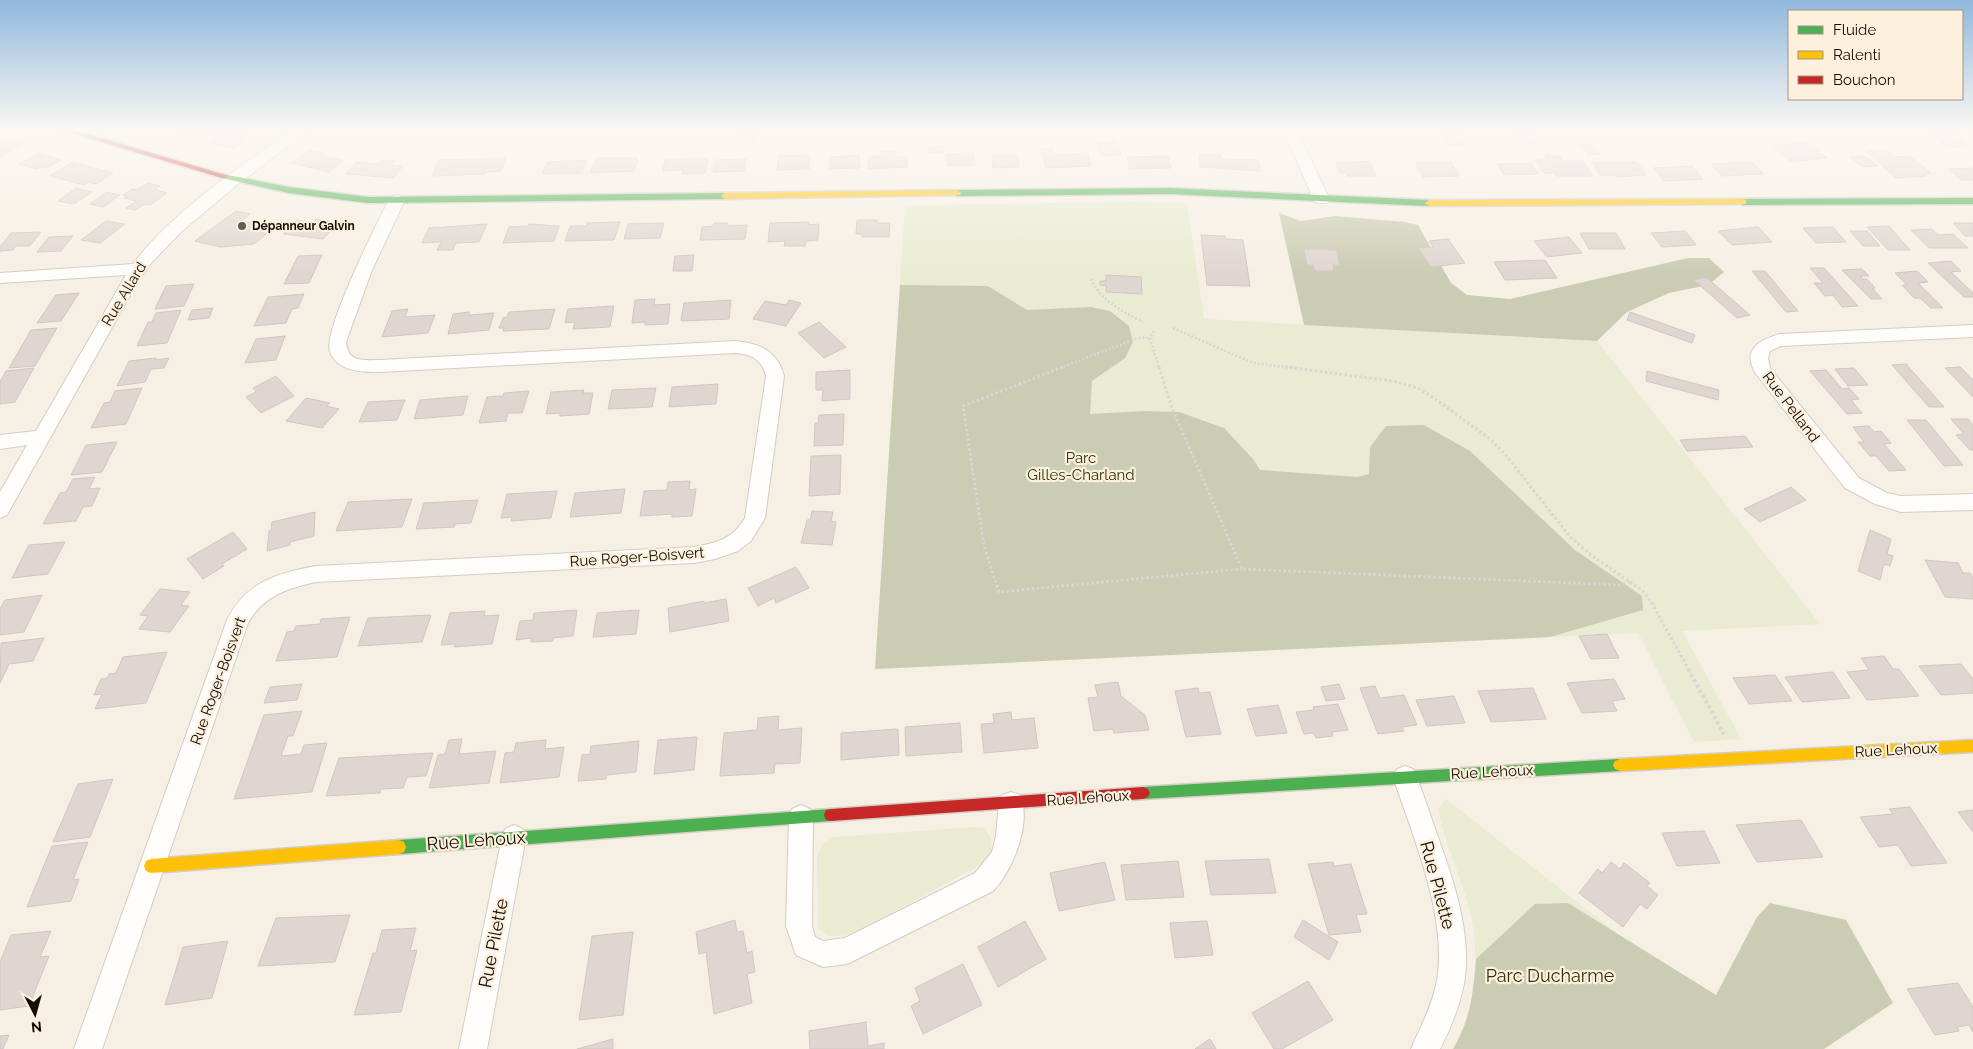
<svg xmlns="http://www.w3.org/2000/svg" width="1973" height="1049" font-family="Raleway,sans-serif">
<rect width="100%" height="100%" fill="#f6efe4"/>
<!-- green -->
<path fill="#e9ebd2" d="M1133,202L1187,203L1204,319L1597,341L1820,624L1682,631L1741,739L1694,742L1638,633L875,669L905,205Z
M1446,799L1764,1049H1453C1476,1009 1480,960 1471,916C1463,880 1445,846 1438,809Z
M976,827L984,828L991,838L992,851L982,864L860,930L841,936H828L818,928L817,858L822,844L834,837Z"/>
<!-- forest -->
<path fill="#cbccb4" d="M1279,213L1301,221L1335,216L1405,222L1418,225L1451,283L1467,295L1510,299L1688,258H1709L1724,272L1708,285L1669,293L1627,312L1597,341L1304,325Z
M900,285L988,286L1027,310L1091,307L1110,311L1129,326L1133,342L1125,358L1092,381L1090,414L1144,411L1179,412L1224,428L1253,459L1260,470L1357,477L1369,474L1370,447L1386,426L1424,425L1470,451L1575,550L1642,596L1643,610L1550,637L875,669Z
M1568,903L1716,995L1757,917L1770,903L1846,920L1893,1003L1824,1049H1453C1471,1019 1473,993 1476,959L1535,904Z"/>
<!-- building -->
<path fill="#e0d6d1" stroke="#d1c7c2" d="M186,128H216L201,138L179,133Z
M226,131L250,137L233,149L209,142Z
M756,131V142L744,143V132Z
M1455,131L1465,145L1450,146L1440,132Z
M1528,133L1536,143L1524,144L1517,134Z
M1933,134H1953L1967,146L1947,147Z
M0,138L22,144L1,156Z
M1116,142L1121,155L1102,156L1098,143Z
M1809,142L1827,158L1791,162L1773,146Z
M1592,144L1601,154L1588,155L1579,145Z
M942,146L943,152L930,153L929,147Z
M1052,148L1053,155L1088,153L1091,166L1046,168L1041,149Z
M309,150L327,154L324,156L343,160L329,172L292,163Z
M1886,150L1894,157L1910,156L1931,173L1925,174L1927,176L1896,178L1866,151Z
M881,151H896V157H907V167L868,169V157L881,156Z
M38,153L61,160L47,168L41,167L37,169L19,164Z
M974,153L975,165L948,166L947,154Z
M1199,154L1221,155L1222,159L1258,160L1260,171L1200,167Z
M810,155L809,169L777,170L778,156Z
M859,155L860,168L830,169V157Z
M992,155H1018L1019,167L993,168Z
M1168,156L1171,168L1130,169L1127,157Z
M1545,156H1559L1563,161H1583L1593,176H1556L1555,173H1544L1536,160H1547Z
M1865,156L1878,166L1863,167L1850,157Z
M506,158L501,171L487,172L485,174L432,176L439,160Z
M596,158H638L634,171L590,173Z
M708,158L705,173L682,174L683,170L663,171L665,159Z
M746,159L744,171L713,172L716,160Z
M382,160L396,161L392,165L403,166L393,178L346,174L356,162L378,164Z
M587,160L582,173L542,174L547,162Z
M1369,161L1376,176H1347L1346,173H1340L1336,163Z
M72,162L113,173L96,184L89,182L84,185L50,176Z
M1451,162L1459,176L1423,177L1416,163Z
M1592,162H1637L1646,175L1616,177L1615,175H1600Z
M1752,162L1764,174L1722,176L1711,164Z
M1531,163L1538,174L1504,175L1497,164Z
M1692,166L1703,179L1664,181L1653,168Z
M1973,168V180H1961L1948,169Z
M148,183L160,186L155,190L167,193L150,205L145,204L135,210L126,208L136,201L124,198L127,196L123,195L132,189L137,190Z
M76,188L92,192L74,204L58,201Z
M107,192L120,195L103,207L90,204Z
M236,211L250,214L242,221L274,228L254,244L220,247L195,241Z
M315,219L329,221L327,224L337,225L323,239L283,234L297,220L312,222Z
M857,220H877V223H890L889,237H862V234H856Z
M106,221L125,224L100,243L81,240Z
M620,222L614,240L565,241L570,226H586L587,223Z
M809,222V225L819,224L818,240L806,241L805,246H784L785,241L768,242L770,223Z
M664,223L660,238L624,239L628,224Z
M714,223H728V226L747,225L745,239L700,240L702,227L713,226Z
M1953,223H1973V236H1965Z
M487,224L479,242L456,243L453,250H437L441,242L422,243L429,228Z
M529,224L559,226L554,241L503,243L509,227L529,226Z
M1889,226L1910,250H1888L1867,227Z
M1758,227L1772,242L1732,245L1718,231Z
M1833,227L1846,242L1816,243L1803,228Z
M1932,229L1938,235L1953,234L1968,248H1929L1911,230Z
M1685,231L1696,245L1662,247L1651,233Z
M1850,231H1867L1880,246H1863Z
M41,232L30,246H16L13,250L0,251V247L11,233Z
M1580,233H1616L1625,249H1589Z
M1201,235L1225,236L1226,239L1243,240L1250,286L1207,285Z
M73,236L61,251L37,252L49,237Z
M1569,237L1582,253L1547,257L1534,241Z
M1448,239L1465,263L1431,267L1418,248L1433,247L1429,241Z
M1304,249L1336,250L1340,265H1333L1334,271H1315L1313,265H1307Z
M322,255L309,283L284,284L298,256Z
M694,255L692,271H673L675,256Z
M1545,260L1557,278L1505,280L1494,262Z
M1951,261L1961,271L1951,272L1973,293V297H1964L1928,263Z
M1810,268H1824L1858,306L1842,307L1833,295L1825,296L1814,283H1823Z
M1862,269L1869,276H1860L1863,279H1867L1875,288H1872L1882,299H1871L1842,270Z
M1752,271H1765L1798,311L1786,312Z
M1917,271L1928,282L1918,283L1943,308H1931L1920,298H1914L1902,285H1907L1895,273Z
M1106,275L1141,277L1142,294L1106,292V286L1100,285V281H1106Z
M1706,277L1750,315L1737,318L1694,280Z
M194,284L184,306L155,309L166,286Z
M79,293L61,321L37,323L56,295Z
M304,294L298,308L292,309L286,323L254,326L268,297Z
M655,299L654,305L670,304L668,324L645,325V322L632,323L635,300Z
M731,300L729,319L681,321L684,303Z
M789,300L801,303L786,326L753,319L765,301L786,305Z
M614,306L610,327L573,329L575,322L565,323L568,309Z
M213,308L209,318L188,320L192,310Z
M408,309L405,317L435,315L428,333L382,337L392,311Z
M555,309L549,329L503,331L504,328H499L503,318L507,317L509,312Z
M181,310L167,343L137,346L148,322H152L156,313Z
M469,312V315L494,313L489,330L448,334L453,314Z
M1630,312L1695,335L1692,343L1627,320Z
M819,322L846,347L824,358L798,333Z
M57,328L35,366L9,368L31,330Z
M285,336L276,360L245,363L256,339Z
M156,358V360L169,358L164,368L151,369L145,382L117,386L129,361Z
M1906,364L1944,407H1929L1892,365Z
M1960,367L1973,380V397L1945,368Z
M34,368L15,402L0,404V382L6,371Z
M1854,368L1868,385L1848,386L1835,369Z
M850,370V399L822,401L823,390H816V372Z
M1826,370L1842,389L1849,388L1859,399L1851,400L1862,413L1847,414L1810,371Z
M1647,371L1719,390L1718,400L1646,381Z
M276,376L294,396L261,413L246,397L256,392L253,388Z
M718,384L716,404L669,407L672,387Z
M142,388L126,424L91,428L104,403L110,402L115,391Z
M656,388L652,407L608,409L612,390Z
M584,390L583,393H593L589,414L560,416V413L546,414L551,392Z
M529,391L522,413H508L506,421L479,423L487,397L503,396L504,393Z
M468,396L463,415L414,419L420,400Z
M306,398L330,403L326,406L339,409L322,428L286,421Z
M405,400L397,420L359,422L368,402Z
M844,414L843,445L814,446L815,423H818L819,415Z
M1951,419H1968L1973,425V450H1970L1956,435L1964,434Z
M1907,420H1926L1963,465L1944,466Z
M1869,426L1874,432L1881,431L1891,443L1884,444L1906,470L1889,471L1876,456H1870L1858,442H1864L1853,427Z
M1745,436L1753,447L1687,451L1680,440Z
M117,442L102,472L71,475L86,445Z
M841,455L840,494L809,496L811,456Z
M95,477L89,489L100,488L92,506L83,507L76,521L43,524L60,493L66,492L73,479Z
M690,481L689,490L696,489L692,516L672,517V514L640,516L644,491L667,490L668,482Z
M1791,487L1806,500L1760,522L1744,509Z
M625,489L621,513L570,517L575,493Z
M557,491L551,518L511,521L512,517L501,518L507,494Z
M412,499L402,527L336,531L348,502Z
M478,500L471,523L455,524L454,527L416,529L424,503Z
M812,511L833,512L831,521L836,522L832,545L801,543L807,520H810Z
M315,512L314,536L290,542V545L267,551L269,531L271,530L272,522Z
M1870,530L1891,539L1887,554L1893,556L1890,566L1884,564L1880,580L1858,571Z
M233,532L247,549L222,564L224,566L203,579L187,559Z
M65,542L48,574L12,578L29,545Z
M1925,560L1958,563L1963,573H1970L1973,578V599L1945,597Z
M796,567L809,588L776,603L774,598L758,606L748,588Z
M160,589L190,592L181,605L189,606L170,632L139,629L148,616L140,615Z
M42,595L24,632L0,635V609L5,600Z
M726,599L729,621L670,632L668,608L704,601V603Z
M577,610L573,636L553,638V641L531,642V638L516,640L520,621L533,620L534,613Z
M639,610L636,634L593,637L597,613Z
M485,611L484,616L499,615L492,644L454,647L455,644L441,645L450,613Z
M431,615L422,642L358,646L368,618Z
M350,617L337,657L276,661L287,632L294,631L296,626L320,624L321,619Z
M1607,634L1619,658L1591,659L1579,636Z
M44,638L33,661L9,664L0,683L1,643Z
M167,652L146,703L95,709L102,694L94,695L101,679L108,678L109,674L116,673L123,657Z
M1884,656L1893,669H1899L1919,696L1867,700L1847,672L1869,670L1861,658Z
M1961,664L1973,679V693L1941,695L1919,666Z
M1833,672L1850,698L1802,702L1785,677Z
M1775,675L1792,701L1749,704L1733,678Z
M1614,679L1625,699L1612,701L1617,711L1582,713L1567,683Z
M1118,682L1121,696L1145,715L1149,730L1114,733L1113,729L1094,731L1088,698L1098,697L1095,685Z
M302,684L297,700L264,703L270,687Z
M1339,684L1345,699L1326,701L1321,687Z
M1375,686L1380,698L1404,695L1417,725L1402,727L1404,731L1378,734L1360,688Z
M1198,688L1199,693L1210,692L1221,734L1186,737L1175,691Z
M1533,688L1546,719L1491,722L1478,691Z
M1454,696L1465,723L1427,726L1416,700Z
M1338,704L1348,730L1332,732L1333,736L1316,738L1314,733L1304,734L1296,712L1314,710L1313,707Z
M1278,705L1287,733L1256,736L1247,709Z
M302,711L293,736H288L281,756L301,754L304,745L327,743L312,792L234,799L264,715Z
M1011,712L1012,720L1034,718L1038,748L984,753L981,724L994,723L993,714Z
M779,716L778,730L802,728L800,763L775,764L774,773L720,776L724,733L757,730L758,718Z
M960,723L962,752L906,756L905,727Z
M898,729L899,755L841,760V733Z
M697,737L694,770L654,774L658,740Z
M462,739L459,754L496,751L489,783L429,788L438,755L445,754L449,740Z
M546,740L545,749L564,747L559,777L500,783L505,753L514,752L516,743Z
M639,741L636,772L606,775V779L578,781L582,755L590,754L591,746Z
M433,753L426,776L407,777L403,788L381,789L380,793L326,796L339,758Z
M113,779L90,837L53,842L78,784Z
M1910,807L1947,863L1911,866L1898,845L1879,847L1860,817L1893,814L1889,809Z
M1973,810V832L1958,812Z
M1801,820L1823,857L1757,862L1736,825Z
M1704,831L1720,863L1677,866L1662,833Z
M88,842L73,880L79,879L71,901L27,907L52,846Z
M1269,859L1276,893L1211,895L1205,861Z
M1178,861L1184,897L1126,900L1121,865Z
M1105,862L1115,900L1059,911L1050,873Z
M1333,862L1334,866L1351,864L1367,914L1356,915L1361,932L1329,935L1308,864Z
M1611,862L1620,869L1624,863L1650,883L1647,886L1658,895L1647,909L1640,904L1623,927L1579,893L1598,869L1602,873Z
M350,915L335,962L258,966L276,918Z
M735,920L737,932L743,931L747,953L752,951L755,972L747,974L752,1003L714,1014L706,952L699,954L696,932Z
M1303,920L1338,942L1329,960L1294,937Z
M1025,921L1046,959L998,987L978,947Z
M1207,921L1213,955L1175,958L1170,923Z
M416,928L410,951L417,950L401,1012L354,1015L373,953H376L382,930Z
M51,931L40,957L49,956L29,1006L0,1010V962L11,935Z
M633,932L623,1015L579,1020L592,936Z
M228,941L212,998L165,1005L183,947Z
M963,964L982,1005L923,1034L911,1006L920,1001L915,988Z
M1308,981L1333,1020L1282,1049H1274L1252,1013Z
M1958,983L1973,1007V1032L1969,1025L1957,1027L1959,1031L1935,1035L1907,989Z
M866,1022L868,1046L884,1043V1049H810L809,1031Z
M9,1035L3,1049H0V1036Z
M613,1039V1049H577Z
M1210,1039L1216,1049H1195Z"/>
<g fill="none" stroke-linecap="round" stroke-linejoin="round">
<defs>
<path id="street" d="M296,128H312L238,184L181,232L152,262L137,283L7,515L0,518V492L27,445L0,449V435L36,431L126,275L0,283V273L133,264C172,212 242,165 296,128Z
M1282,128H1296L1330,200L1327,203H1317L1314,200Z
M397,195L402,197L405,200L372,270L346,342C348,363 363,360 380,360L735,341C759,343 778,351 784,376L765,518L751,541L738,551L715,559L694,563L316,582C288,588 263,596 248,623L102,1049H74L227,620C246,582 277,573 316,566L694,547C716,543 733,539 745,518L766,376C762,359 751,354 735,353L380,372C362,372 338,372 330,352C322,332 377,223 389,200L392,197Z
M1973,325V337L1781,346L1770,351L1768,358L1770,368L1859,478L1887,493L1901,496L1973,494V510L1901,512L1875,504L1845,488L1756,374C1741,350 1759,340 1780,334Z
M1405,766L1413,769C1421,787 1427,805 1433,823C1451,873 1473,931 1464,984C1459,1008 1451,1028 1440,1049H1411C1420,1027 1431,1009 1436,985C1450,923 1413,836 1393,777L1397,769Z
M1011,792L1020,795C1032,823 1013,870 993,891L847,964L823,967L796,955L786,926L789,817L792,809L801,805L810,809L813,817L812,926L815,937L823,941L845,938L975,873L992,852L996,836L999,803L1002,795Z
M514,825L523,829L526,837L487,1049H459L502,837L505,829Z"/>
<path id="fast" d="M222,174L289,187L368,197L725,193L729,196L725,199L368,203L289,193L222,178Z
M1170,188L1429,200L1433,203L1429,206L1170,194L957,196L953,193L957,190Z
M1973,198V204L1743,205L1739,202L1743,199Z
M1620,759L1625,761L1627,765L1625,769L1620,771L1143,799L1138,797L1136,793L1138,789L1143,787Z
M831,809L836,810L838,815L836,820L831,821L399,854L394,852L392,847L394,842L399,840Z"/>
<path id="slow" d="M957,190L961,193L960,195L725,199L721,196L725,193Z
M1743,199L1746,200V204L1429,206L1425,203L1429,200Z
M1973,740V752L1620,771L1615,769L1613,765L1615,761L1620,759Z
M399,840L404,842L406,847L404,852L399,854L151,873L146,871L144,866L146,861L151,859Z"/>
<path id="jam" d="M55,128H68L229,176L225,178H222Z
M1143,787L1148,789L1150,793L1148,797L1143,799L831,821L826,820L824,815L826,810L831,809Z"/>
</defs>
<!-- street casing -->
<use href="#street" stroke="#d4cdc4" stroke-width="2"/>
<!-- fast casing -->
<use href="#fast" stroke="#d4cdc4" stroke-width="3"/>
<!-- slow casing -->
<use href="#slow" stroke="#d4cdc4" stroke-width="3"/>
<!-- jam casing -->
<use href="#jam" stroke="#d4cdc4" stroke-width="3"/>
<!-- path-far2 -->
<path stroke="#d9d6d3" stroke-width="2.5" stroke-dasharray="2 2" stroke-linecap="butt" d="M1091,279C1101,301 1122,311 1143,322
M1173,328L1253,363L1295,368
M1154,331L1150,338L1159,368
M1060,368L1138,338H1150"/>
<!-- path-far1 -->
<path stroke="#d9d6d3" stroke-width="3" stroke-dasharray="2.5 2.5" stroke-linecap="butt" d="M1063,367L963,406L984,546L999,592L1242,569
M1159,367L1172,408L1242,569L1619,585L1630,582
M1285,367L1392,381L1418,388L1431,396L1490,439L1505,454L1571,538L1591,555L1643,591L1650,600L1689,670"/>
<!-- path -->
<path stroke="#d9d6d3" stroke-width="4" stroke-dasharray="3 3" stroke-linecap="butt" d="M1688,669L1724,734"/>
<!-- street -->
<use href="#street" fill="#fefdfb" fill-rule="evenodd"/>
<!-- fast -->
<use href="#fast" fill="#4caf50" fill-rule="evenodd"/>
<!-- slow -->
<use href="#slow" fill="#ffc107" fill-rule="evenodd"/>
<!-- jam -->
<use href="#jam" fill="#c62828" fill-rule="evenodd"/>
</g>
<!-- sky -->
<linearGradient id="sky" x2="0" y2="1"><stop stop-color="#91b8dd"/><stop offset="0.47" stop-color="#fbf8f3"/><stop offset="1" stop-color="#fbf8f3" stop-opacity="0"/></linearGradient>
<rect width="1973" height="275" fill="url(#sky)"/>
<!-- markers -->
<circle fill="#625d54" stroke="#fdf0dd" stroke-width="2" cx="242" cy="226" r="5"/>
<g text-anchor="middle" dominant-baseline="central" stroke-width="4.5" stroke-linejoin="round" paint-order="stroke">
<!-- far-poi labels -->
<g font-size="12" font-weight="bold" fill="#130e06" stroke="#fdf0dd" text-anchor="start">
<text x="252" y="226">Dépanneur Galvin</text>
</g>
<!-- street labels -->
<g font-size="15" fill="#130e06" stroke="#fdf0dd">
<text transform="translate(124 294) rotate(-59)">Rue Allard</text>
<text transform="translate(1791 407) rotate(53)">Rue Pelland</text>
<text transform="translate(637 557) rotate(-4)">Rue Roger-Boisvert</text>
<text transform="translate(218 681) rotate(-70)">Rue Roger-Boisvert</text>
<text transform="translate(1896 750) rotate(-3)">Rue Lehoux</text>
<text transform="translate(1492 772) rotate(-3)">Rue Lehoux</text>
<text transform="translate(1088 798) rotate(-4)">Rue Lehoux</text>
</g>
<!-- park labels -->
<g font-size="15" fill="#2d3408" stroke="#fdf0dd">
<text x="1081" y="458">Parc<tspan x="1081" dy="17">Gilles-Charland</tspan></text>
</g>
<!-- near-street labels -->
<g font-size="18" fill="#130e06" stroke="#fdf0dd">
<text transform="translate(476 840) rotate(-4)">Rue Lehoux</text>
<text transform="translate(1438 885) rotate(75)">Rue Pilette</text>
<text transform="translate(493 943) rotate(-79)">Rue Pilette</text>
</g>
<!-- near-park labels -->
<g font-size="18" fill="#2d3408" stroke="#fdf0dd">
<text x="1550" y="975">Parc Ducharme</text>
</g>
</g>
<!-- legend -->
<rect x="1788" y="10" width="175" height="90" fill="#fdf0dd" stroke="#9f9687"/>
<rect x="1798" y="26" width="25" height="8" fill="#4caf50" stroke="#9f9687"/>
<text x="1833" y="35" font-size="15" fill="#130e06">Fluide</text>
<rect x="1798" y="51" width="25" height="8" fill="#ffc107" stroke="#9f9687"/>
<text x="1833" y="60" font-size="15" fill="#130e06">Ralenti</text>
<rect x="1798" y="76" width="25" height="8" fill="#c62828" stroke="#9f9687"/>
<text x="1833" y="85" font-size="15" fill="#130e06">Bouchon</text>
<!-- north arrow -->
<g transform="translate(35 1014) rotate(174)" stroke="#fdf0dd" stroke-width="4" paint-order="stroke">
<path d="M0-4L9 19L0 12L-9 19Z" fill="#130e06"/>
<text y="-8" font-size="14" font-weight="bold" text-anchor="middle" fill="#130e06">N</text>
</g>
</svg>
